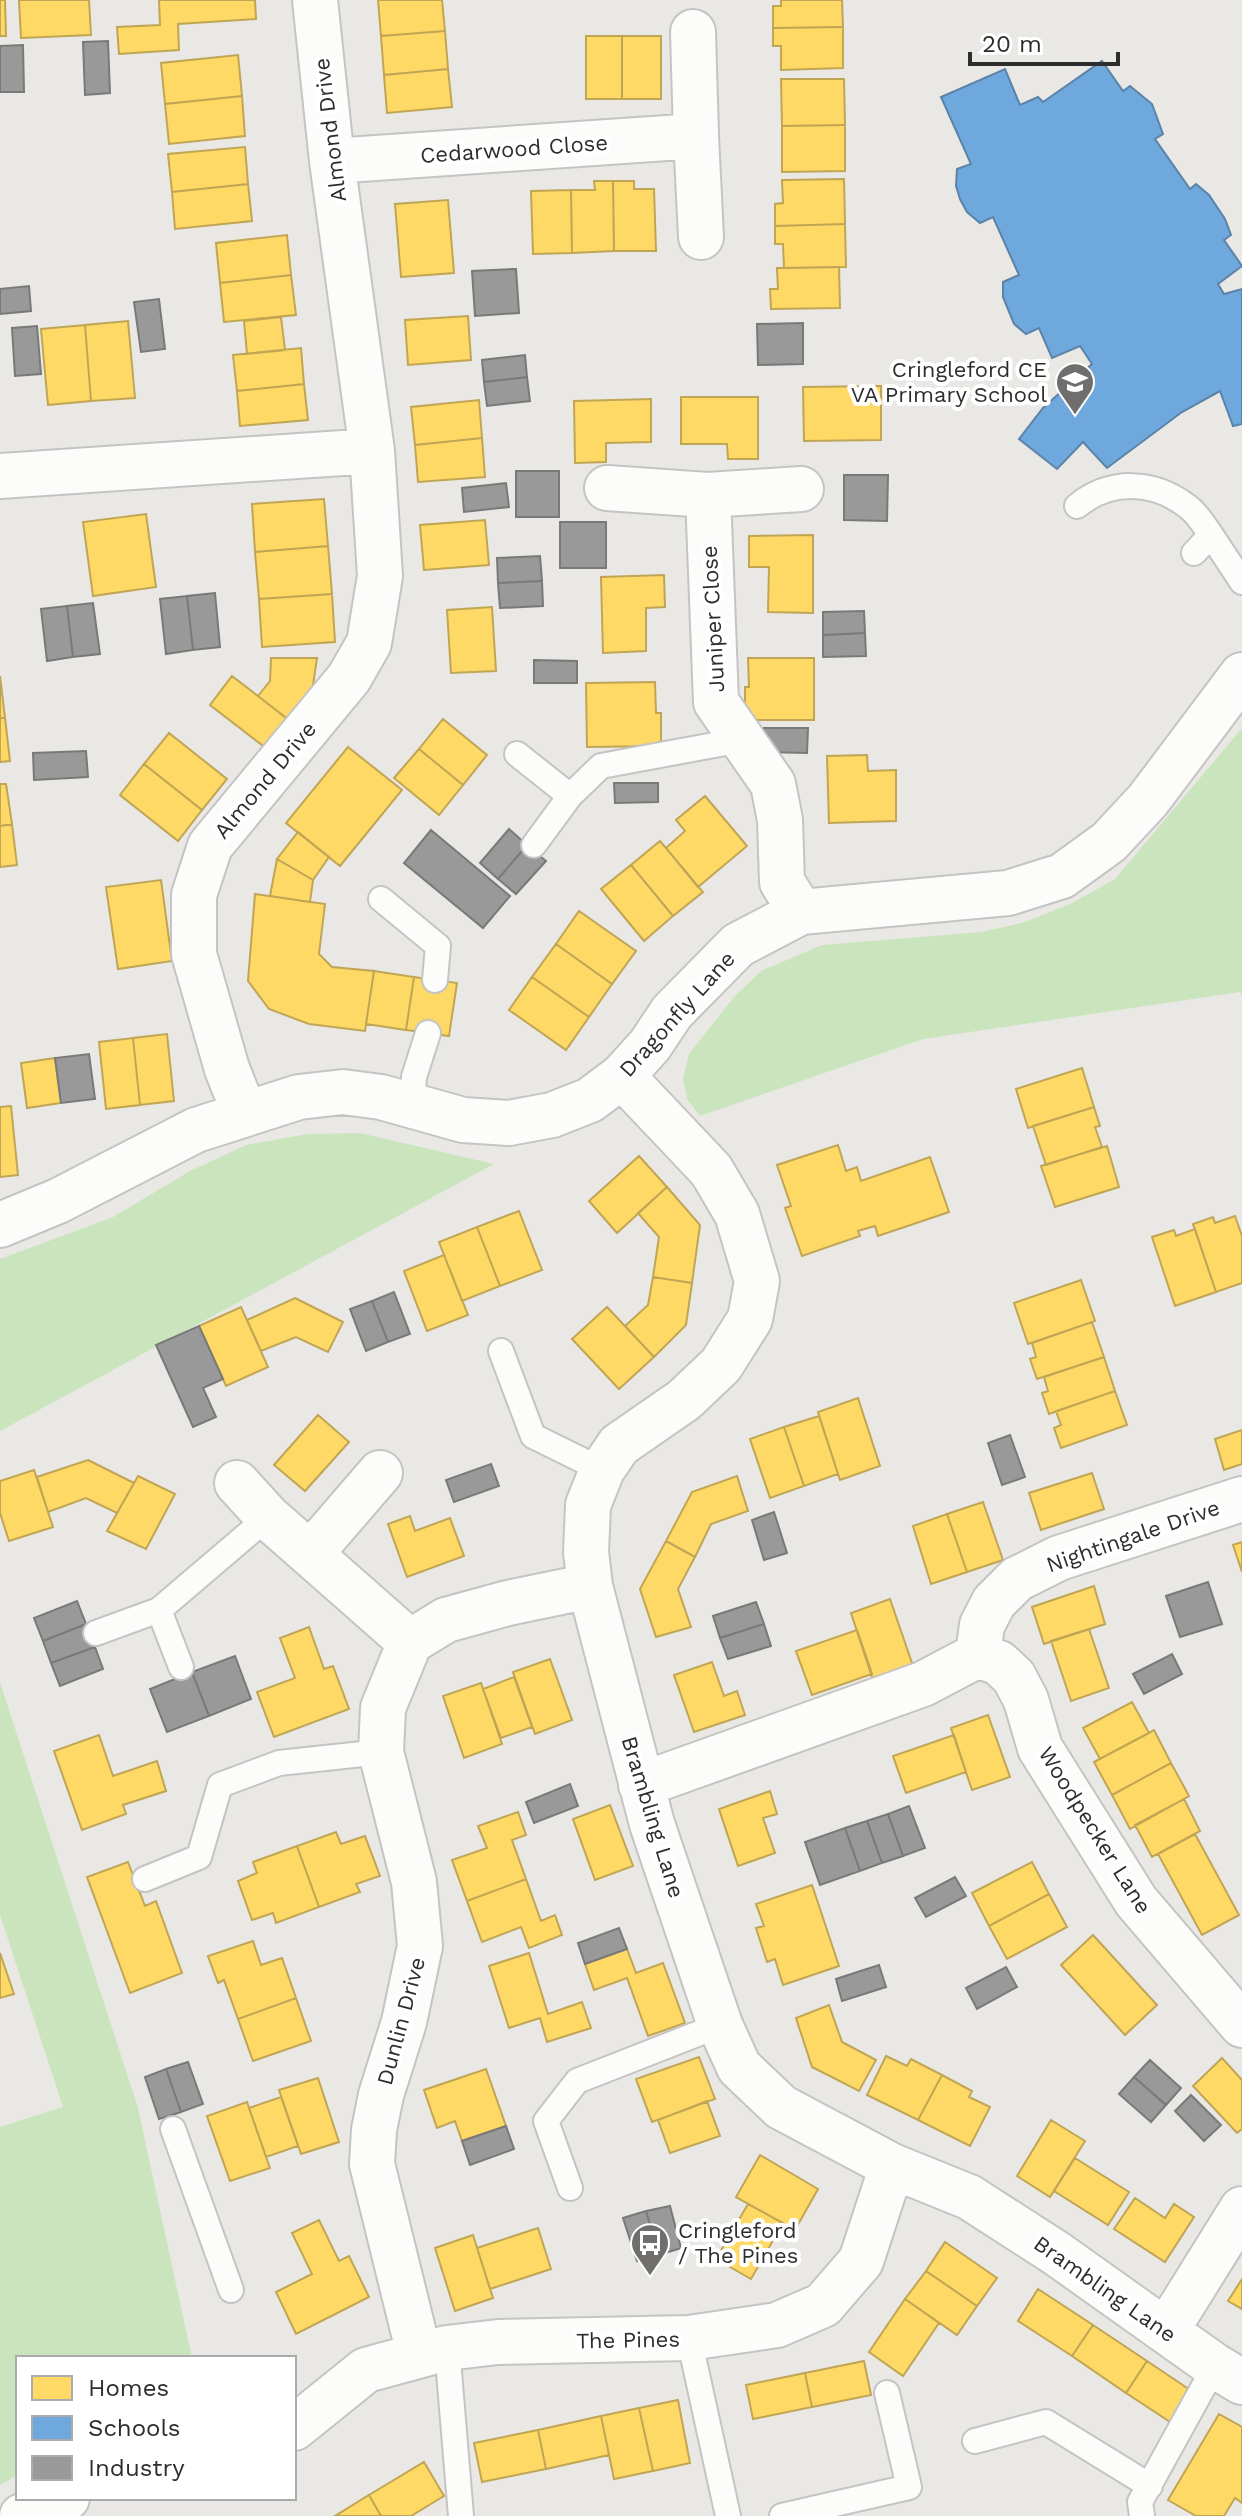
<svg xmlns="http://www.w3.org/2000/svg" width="1242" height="2516" font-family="'Work Sans',sans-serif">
<rect width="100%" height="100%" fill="#eae8e4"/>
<!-- green -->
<path fill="#cae5bd" d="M1242,728V996L1240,992L923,1039L700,1116L687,1099L683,1078L689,1054L734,997L761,971L822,945L982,932L1025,922L1072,903L1115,879Z
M360,1133L494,1164L0,1431V1259L113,1217L190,1171L246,1145L308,1134Z
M0,1682L138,2108L192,2358H18V2475L0,2485V2127L63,2107L0,1915Z"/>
<!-- homes -->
<path fill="#ffd966" stroke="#c0a555" stroke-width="2" d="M0,0H5L6,36H0Z
M19,0H89L91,35L21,38Z
M159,0H255L256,19L178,24L179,50L119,54L117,27L160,25Z
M378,0H442L445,31L381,36Z
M781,0H842L843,27L773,28V6H781Z
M843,27V68L781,70V46H773V28Z
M445,31L448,69L384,75L381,36Z
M586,36H622V99H586Z
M622,36H661V99H622Z
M238,55L242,96L165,104L161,63Z
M448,69L452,107L387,113L384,75Z
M781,79H844L845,125L782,126Z
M242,96L245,136L169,144L165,104Z
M845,125V171L782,172V126Z
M245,147L248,184L172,192L168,154Z
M844,179L845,224L775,226V204L783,203L782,180Z
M594,181H613L614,251L572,253L571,190H595Z
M613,181H634V189H654L656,251H614Z
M248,184L252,221L175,229L172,192Z
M571,190L572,253L533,254L531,191Z
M448,200L454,273L401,277L395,204Z
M845,224L846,267L784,268L783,244H775V226Z
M287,235L291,275L220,283L216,243Z
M839,267L840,308L771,309L770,289H778L777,268Z
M291,275L296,315L224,322L220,283Z
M468,316L471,360L408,365L405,320Z
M281,317L285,350L247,354L244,321Z
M128,321L135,398L91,401L85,325Z
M85,325L91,401L48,405L41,329Z
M301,348L304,384L237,391L233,355Z
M304,384L308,420L240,426L237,391Z
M881,386V440L804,441L803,387Z
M681,397H758V459H728L727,444H681Z
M651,399V442L606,443V462L575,463L574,401Z
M479,400L482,438L415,445L411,407Z
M482,438L485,477L418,482L415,445Z
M324,499L328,546L255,552L252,504Z
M146,514L156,587L93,596L83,522Z
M485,520L489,565L424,570L420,525Z
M813,535V613L768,612L769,567H749V536Z
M328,546L332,594L259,599L255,552Z
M664,575L665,607L646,608V651L603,653L601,577Z
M332,594L335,642L262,647L259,599Z
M492,607L496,671L451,673L447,610Z
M271,658H317L311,699L294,724L258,696L270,681Z
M748,658H814V720H745V687H749Z
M0,676L5,718H0Z
M232,676L294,724L271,752L210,705Z
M655,682L656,713H661V746L587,747L586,683Z
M0,718H5L10,761L0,762Z
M443,719L487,755L463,785L419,749Z
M169,733L227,779L202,810L144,764Z
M348,747L402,790L340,866L286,823Z
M419,749L463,785L439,815L394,778Z
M867,755L868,771L896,770V821L829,823L827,756Z
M144,764L202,810L178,841L120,795Z
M0,784H6L12,824L0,826Z
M705,796L747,846L698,887L666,848L685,831L676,820Z
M12,824L17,865L0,867V826Z
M298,832L329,857L313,880L277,859Z
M660,841L703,892L673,916L631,865Z
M277,859L313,880L310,902L270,896Z
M631,865L673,916L644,941L601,889Z
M161,880L172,961L118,969L106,887Z
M255,894L325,904L319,954L332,967L374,971L365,1031L309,1024L269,1009L248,981Z
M579,911L636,951L612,984L556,944Z
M556,944L612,984L589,1017L532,977Z
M374,971L414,977L406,1030L366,1024Z
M414,977L457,983L449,1036L406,1030Z
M532,977L589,1017L566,1050L509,1010Z
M167,1034L174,1101L140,1105L133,1038Z
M133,1038L140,1105L106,1109L99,1042Z
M55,1058L61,1103L27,1108L21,1063Z
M1082,1068L1094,1107L1028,1128L1016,1089Z
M11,1106L18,1175L0,1177V1107Z
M1094,1107L1100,1126L1095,1127L1102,1147L1046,1165L1033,1126Z
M838,1145L846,1171L857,1167L861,1181L930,1157L949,1212L878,1236L875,1226L858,1231L860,1236L802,1256L785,1208L791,1206L777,1165Z
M1107,1146L1119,1187L1055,1207L1041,1166Z
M639,1156L667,1187L617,1233L589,1201Z
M667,1187L700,1225L692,1283L653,1277L659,1237L638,1213Z
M519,1211L542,1270L500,1286L477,1227Z
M1235,1216L1242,1236V1283L1216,1292L1193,1224L1213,1217L1215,1223Z
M477,1227L500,1286L462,1301L439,1242Z
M1195,1229L1216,1292L1175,1306L1152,1237L1174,1230L1176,1236Z
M444,1255L468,1315L427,1331L404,1271Z
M653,1277L692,1283L686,1325L654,1357L625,1326L648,1305Z
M1081,1280L1095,1321L1028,1344L1014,1303Z
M295,1298L343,1322L328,1352L296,1337L261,1351L247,1320Z
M241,1307L268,1367L226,1386L199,1326Z
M607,1307L654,1357L619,1389L572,1339Z
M1092,1322L1104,1357L1037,1379L1030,1359L1036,1357L1032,1343Z
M1104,1357L1115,1391L1049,1414L1042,1393L1048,1391L1044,1377Z
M1115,1391L1127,1425L1061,1448L1054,1428L1061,1425L1056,1411Z
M858,1398L880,1466L840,1480L818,1412Z
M318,1415L349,1442L305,1491L274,1465Z
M819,1416L838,1474L804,1486L784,1427Z
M784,1427L804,1486L770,1498L750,1439Z
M1242,1430V1464L1224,1470L1215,1439Z
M88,1460L134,1483L117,1513L86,1498L48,1512L37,1477Z
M34,1470L53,1527L9,1541L0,1513V1481Z
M1092,1473L1104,1509L1041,1530L1029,1493Z
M138,1476L175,1494L146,1549L107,1531Z
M737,1476L748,1511L711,1524L695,1557L666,1541L692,1492Z
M983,1502L1003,1560L967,1572L947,1514Z
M947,1514L967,1572L931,1584L913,1526Z
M410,1516L415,1531L450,1518L464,1556L407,1577L388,1524Z
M666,1541L695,1557L678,1589L691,1627L656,1637L640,1589Z
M1242,1542V1572L1233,1545Z
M1094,1586L1105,1624L1044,1644L1032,1607Z
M890,1599L913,1666L873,1680L851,1613Z
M309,1627L324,1669L333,1666L349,1709L274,1737L257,1692L295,1678L280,1638Z
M1089,1629L1109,1688L1071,1701L1051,1641Z
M857,1630L872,1674L812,1695L796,1651Z
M550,1659L572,1720L535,1734L513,1672Z
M712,1662L724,1696L737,1691L745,1715L694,1732L674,1675Z
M514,1677L532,1727L501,1738L483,1689Z
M481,1683L502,1744L464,1758L443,1696Z
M1132,1702L1149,1733L1100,1759L1083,1728Z
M988,1715L1010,1777L972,1790L951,1728Z
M1154,1730L1171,1763L1112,1795L1094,1762Z
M99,1735L113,1776L157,1761L166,1791L123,1805L126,1814L82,1830L54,1751Z
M954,1735L966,1772L906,1793L893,1756Z
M1171,1763L1189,1796L1130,1829L1112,1795Z
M770,1791L777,1814L763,1818L775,1853L738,1866L719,1809Z
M1184,1799L1200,1831L1152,1857L1135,1825Z
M610,1805L633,1866L595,1880L573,1819Z
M518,1812L526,1835L512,1840L526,1879L467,1901L452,1860L487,1848L478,1826Z
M336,1832L341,1844L365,1836L380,1876L356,1884L360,1892L319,1907L297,1846Z
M1195,1834L1239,1915L1202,1935L1158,1854Z
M297,1846L319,1907L276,1923L273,1913L252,1920L238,1881L257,1873L253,1862Z
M128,1862L145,1906L156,1901L182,1973L130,1993L87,1877Z
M1032,1862L1049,1894L989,1926L972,1893Z
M526,1879L541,1921L555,1915L562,1935L529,1948L521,1927L482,1942L467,1901Z
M812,1885L839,1966L783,1985L775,1959L767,1962L756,1928L764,1926L756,1904Z
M1049,1894L1067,1927L1007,1959L989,1926Z
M1093,1935L1157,2005L1125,2035L1061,1965Z
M253,1941L261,1965L282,1958L296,1998L238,2019L224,1980L218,1983L208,1956Z
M627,1949L636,1973L663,1963L685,2023L648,2036L627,1978L594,1990L585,1964Z
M0,1953L14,1994L0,1998Z
M529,1953L548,2014L582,2002L591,2028L547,2042L540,2018L509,2028L489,1966Z
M296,1998L311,2041L253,2061L238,2019Z
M829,2005L842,2042L876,2060L859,2091L812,2067L796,2018Z
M886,2056L907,2066L911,2059L942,2075L918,2120L867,2095Z
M699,2057L715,2099L652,2122L636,2079Z
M1222,2058L1242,2080V2129L1237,2133L1193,2086Z
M486,2069L506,2126L462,2141L455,2121L437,2128L424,2090Z
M942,2075L972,2091L969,2097L990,2107L970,2146L918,2120Z
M318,2078L339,2142L301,2154L279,2090Z
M281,2097L298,2146L266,2157L249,2108Z
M707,2101L720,2136L670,2153L658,2120Z
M247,2102L270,2168L230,2181L207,2116Z
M1051,2120L1085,2141L1050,2197L1017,2176Z
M760,2155L818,2189L795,2230L736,2197Z
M1075,2158L1129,2192L1108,2225L1054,2191Z
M1135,2198L1165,2218L1174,2204L1194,2217L1165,2262L1114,2229Z
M748,2204L783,2223L751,2279L716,2259Z
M319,2220L339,2261L349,2256L369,2297L296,2334L276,2292L312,2274L292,2233Z
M538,2228L551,2269L490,2289L477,2248Z
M473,2235L493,2298L455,2311L435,2248Z
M945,2242L997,2278L977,2306L926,2271Z
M926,2271L977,2306L957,2335L905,2299Z
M1242,2279V2309L1228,2301Z
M1038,2289L1093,2325L1072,2356L1018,2321Z
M905,2299L939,2323L903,2376L869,2352Z
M1093,2325L1147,2361L1126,2393L1072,2356Z
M864,2361L871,2395L812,2407L805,2373Z
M1147,2361L1202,2398L1181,2429L1126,2393Z
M805,2373L812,2407L753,2419L746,2385Z
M678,2400L690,2463L653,2471L639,2408Z
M639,2408L653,2471L614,2479L601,2416Z
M1219,2414L1242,2427V2503L1235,2498L1224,2516H1196L1168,2500Z
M601,2416L609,2455L546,2469L538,2430Z
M538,2430L546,2469L482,2482L474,2443Z
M424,2462L444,2496L411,2516H381L369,2495Z
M369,2495L381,2516H335Z"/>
<!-- schools -->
<path fill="#6fa8dc" stroke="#5b83a8" stroke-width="2" d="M1102,61L1123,91L1130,86L1152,104L1163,134L1155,139L1190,189L1196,184L1209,195L1225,219L1231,235L1224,240L1242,266L1218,284L1224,294L1242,289V424L1233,426L1220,391L1182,412L1107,468L1083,442L1057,469L1019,439L1043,408L1092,364L1080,346L1052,358L1039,328L1026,334L1014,324L1003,297V282L1019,275L993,217L980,223L967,212L960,199L956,186L957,169L971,164L941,97L1005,69L1020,105L1038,97L1043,102Z"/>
<!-- industry -->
<path fill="#999" stroke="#797979" stroke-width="2" d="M108,41L110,93L85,95L83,42Z
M23,45L24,92H0V46Z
M516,269L519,313L475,316L472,271Z
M29,286L31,311L0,314V289Z
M159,299L165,349L141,352L134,302Z
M803,323V364L758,365L757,324Z
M37,326L41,374L15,376L12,328Z
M525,355L527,377L484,382L482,360Z
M527,377L530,401L487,406L484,382Z
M516,471H559V517H516Z
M844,475H888L887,521L844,520Z
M506,483L509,507L464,512L462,488Z
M560,522H606V568H560Z
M540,556L542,581L498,583L497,558Z
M542,581L543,606L500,608L498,583Z
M215,593L220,647L193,650L187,596Z
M187,596L193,650L166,654L160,599Z
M93,603L100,654L73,657L67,606Z
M67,606L73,657L47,661L41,609Z
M864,611L865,633L823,635V612Z
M865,633L866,656L823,657V635Z
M534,660L577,661V683H534Z
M764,728H808L807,753L763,752Z
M86,751L88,777L34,780L33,753Z
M614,783H658V802L615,803Z
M509,829L527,845L498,879L480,863Z
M431,830L510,896L483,928L404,863Z
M527,845L546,861L516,894L498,879Z
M89,1054L95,1099L61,1103L55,1058Z
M394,1292L410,1334L388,1342L372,1301Z
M372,1301L388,1342L366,1351L350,1309Z
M199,1326L223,1379L203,1388L216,1417L193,1427L156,1345Z
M1010,1435L1025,1477L1002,1485L988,1443Z
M491,1464L499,1486L454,1502L446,1480Z
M774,1512L787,1553L764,1560L752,1520Z
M1208,1582L1222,1624L1180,1637L1166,1596Z
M77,1601L86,1624L43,1641L34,1618Z
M756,1602L764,1624L720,1638L713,1616Z
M86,1624L95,1647L51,1663L43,1641Z
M764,1624L771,1646L728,1659L720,1638Z
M95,1647L103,1669L60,1686L51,1663Z
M1172,1654L1182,1674L1144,1694L1133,1674Z
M235,1656L251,1699L209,1716L192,1672Z
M192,1672L209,1716L167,1732L150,1689Z
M570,1784L578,1806L534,1823L526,1802Z
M909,1806L925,1848L903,1856L888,1814Z
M888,1814L903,1856L882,1863L867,1821Z
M867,1821L882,1863L860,1871L845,1828Z
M845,1828L860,1871L820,1885L805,1842Z
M955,1877L966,1896L926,1917L915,1898Z
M619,1928L627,1949L585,1964L578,1943Z
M879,1965L886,1987L842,2001L836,1979Z
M1006,1967L1017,1987L977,2009L966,1988Z
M1150,2060L1181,2088L1166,2105L1134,2077Z
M188,2062L203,2104L181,2112L166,2069Z
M166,2069L181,2112L159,2119L145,2077Z
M1134,2077L1166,2105L1151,2122L1119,2094Z
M1191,2095L1221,2125L1204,2141L1175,2111Z
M506,2126L514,2149L470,2165L462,2141Z
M670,2206L681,2248L659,2255L646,2211Z
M646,2211L659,2255L637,2261L623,2218Z"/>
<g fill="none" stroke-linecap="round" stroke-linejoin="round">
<defs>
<path id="lane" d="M1077,506C1110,479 1153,480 1187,506C1197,513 1204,525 1211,535L1194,553
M1211,535L1242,582
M517,754L570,796
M534,845L570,796L601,766L741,740
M381,899L438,946L435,980
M412,1107L414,1077L428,1033
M501,1351L533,1436L602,1470
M159,1610L181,1667
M96,1633L159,1610L268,1517
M145,1879L199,1857L220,1785L279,1763L381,1752
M173,2129L231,2290
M570,2188L546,2121L577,2081L720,2025
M689,2338L728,2516
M447,2348L461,2516
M975,2441L1046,2422L1150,2486
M782,2516L909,2487L887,2393
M1142,2516L1140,2502L1215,2366"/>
<path id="street" d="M696,136L701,237
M332,161L696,136L693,32
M0,476L372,451
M607,488L708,495L716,702L773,784L780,820L782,882L801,912
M708,495L801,489
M622,1076L711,1170L737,1214L757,1281L750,1319L721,1365L684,1400L619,1445L602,1470L588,1505L586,1552L590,1586L652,1824L720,2025L739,2067L781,2107L892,2166L969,2197L1056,2253L1215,2366L1242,2382
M245,1114L227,1069L194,954V895L210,846L349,678L369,643L380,576L372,451L332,161L315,0
M0,1225L58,1201L196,1130L299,1097L343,1092L381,1097L463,1120L509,1123L552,1115L590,1100L622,1076L650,1045L672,1012L738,945L801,912L1008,893L1062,876L1109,842L1148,800L1242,675
M237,1483L268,1517L410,1642
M311,1553L380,1473
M978,1655L982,1625L994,1602L1017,1579L1059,1558L1242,1499
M641,1785L923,1684L978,1655L999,1663L1014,1677L1026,1700L1040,1748L1136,1901L1242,2025
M1166,2331L1242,2209
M419,2354L372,2164L374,2130L381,2095L404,2022L420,1946L414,1882L381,1752L383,1708L410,1642L446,1620L508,1603L590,1586
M294,2428L366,2370L447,2348L498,2342L689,2338L777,2325L823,2305L861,2261L892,2166
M22,2516L67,2498"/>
</defs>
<!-- lane casing -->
<use href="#lane" stroke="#c4c4c4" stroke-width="28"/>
<!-- street casing -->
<use href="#street" stroke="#c4c4c4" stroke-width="48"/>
<!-- lane -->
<use href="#lane" stroke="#fcfcfb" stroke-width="24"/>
<!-- street -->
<use href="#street" stroke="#fcfcfb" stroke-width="44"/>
</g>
<!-- icons -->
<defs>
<symbol id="school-pin" viewBox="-11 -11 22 30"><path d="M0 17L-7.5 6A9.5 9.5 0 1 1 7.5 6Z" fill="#6f6e6d" stroke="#fff"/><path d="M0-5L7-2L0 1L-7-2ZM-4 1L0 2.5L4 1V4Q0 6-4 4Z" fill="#fff"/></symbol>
<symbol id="bus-pin" viewBox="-11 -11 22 30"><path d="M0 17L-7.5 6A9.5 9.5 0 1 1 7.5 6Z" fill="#6f6e6d" stroke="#fff"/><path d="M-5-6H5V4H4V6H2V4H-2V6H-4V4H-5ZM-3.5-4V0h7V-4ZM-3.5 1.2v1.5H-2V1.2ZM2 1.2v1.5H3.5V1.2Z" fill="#fff"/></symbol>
</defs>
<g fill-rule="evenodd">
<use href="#school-pin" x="1053" y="360" width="44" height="60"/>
<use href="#bus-pin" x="628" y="2221" width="44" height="60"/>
</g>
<g text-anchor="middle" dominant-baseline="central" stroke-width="8" stroke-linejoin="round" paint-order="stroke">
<!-- street labels -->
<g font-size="22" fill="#2d2d2d" stroke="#fff">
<text transform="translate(330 130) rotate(-97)">Almond Drive</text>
<text transform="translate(514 149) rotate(-4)">Cedarwood Close</text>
<text transform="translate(713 619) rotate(-93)">Juniper Close</text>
<text transform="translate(265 780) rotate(-50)">Almond Drive</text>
<text transform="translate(677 1014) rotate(-48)">Dragonfly Lane</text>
<text transform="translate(1133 1536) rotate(-19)">Nightingale Drive</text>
<text transform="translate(653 1817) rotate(73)">Brambling Lane</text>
<text transform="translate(1095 1830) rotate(58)">Woodpecker Lane</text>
<text transform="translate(401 2021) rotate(-75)">Dunlin Drive</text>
<text transform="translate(1105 2289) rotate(35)">Brambling Lane</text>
<text transform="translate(628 2340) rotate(-1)">The Pines</text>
</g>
<!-- poi labels -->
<g font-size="22" fill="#2d2d2d" stroke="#fff" text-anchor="end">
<text x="1047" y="369">Cringleford CE<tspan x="1047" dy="25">VA Primary School</tspan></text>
<text x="678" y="2230" text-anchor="start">Cringleford<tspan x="678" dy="25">/ The Pines</tspan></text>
</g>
</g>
<!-- legend -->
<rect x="16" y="2356" width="280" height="144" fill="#ffffff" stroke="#ababab" stroke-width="2"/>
<rect x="32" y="2376" width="40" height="24" fill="#ffd966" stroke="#ababab" stroke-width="2"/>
<text x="88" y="2396" font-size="24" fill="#2d2d2d">Homes</text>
<rect x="32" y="2416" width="40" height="24" fill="#6fa8dc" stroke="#ababab" stroke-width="2"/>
<text x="88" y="2436" font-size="24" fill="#2d2d2d">Schools</text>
<rect x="32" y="2456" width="40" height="24" fill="#999999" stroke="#ababab" stroke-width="2"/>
<text x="88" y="2476" font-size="24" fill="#2d2d2d">Industry</text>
<!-- scale -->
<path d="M970 52v12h148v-12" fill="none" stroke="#2d2d2d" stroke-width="4"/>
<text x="982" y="52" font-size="24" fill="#2d2d2d" stroke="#ffffff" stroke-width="6" paint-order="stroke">20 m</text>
</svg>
